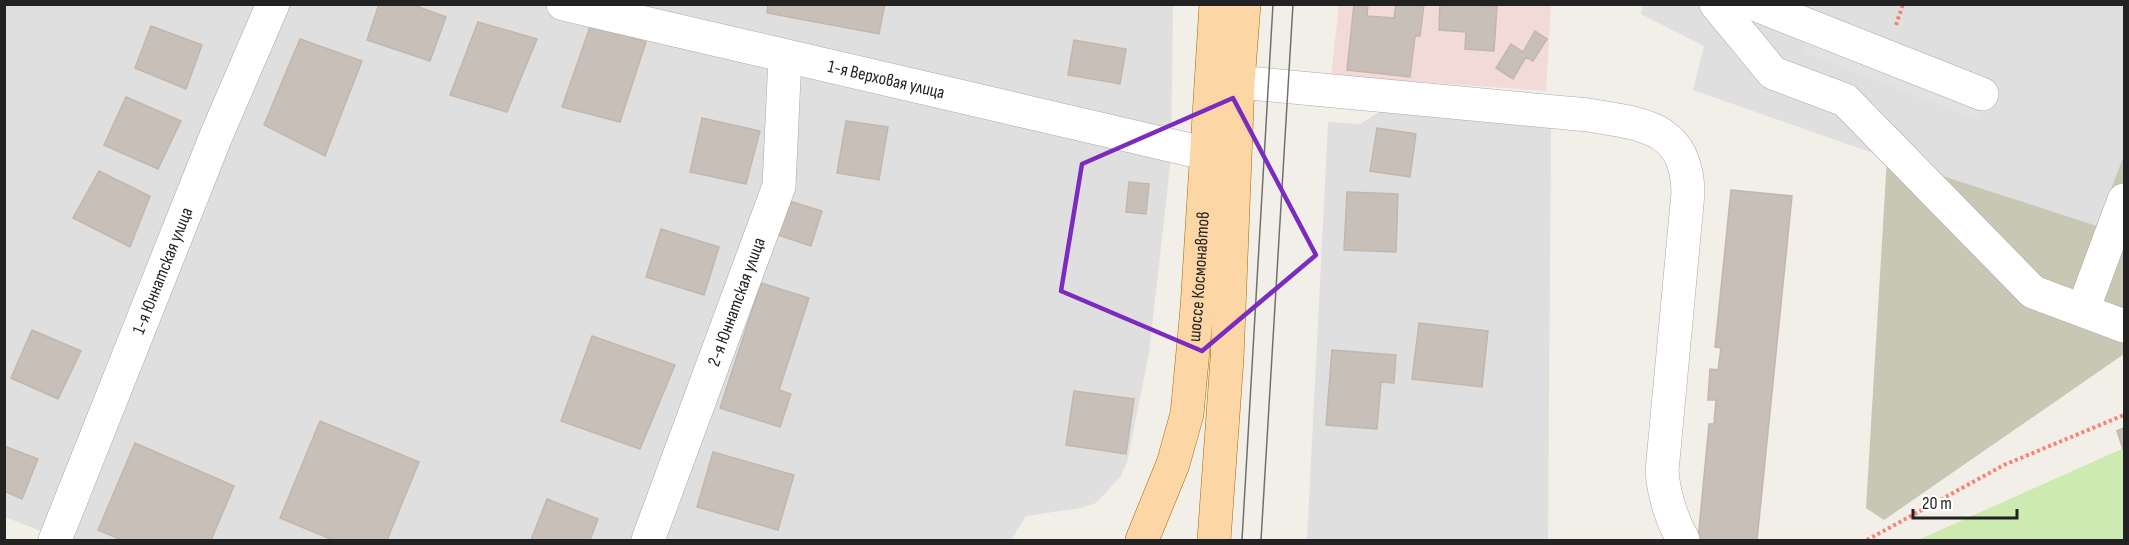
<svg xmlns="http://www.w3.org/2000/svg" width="2129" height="545" font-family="'Sofia Sans Condensed',sans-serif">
<rect width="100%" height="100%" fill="#f2efe9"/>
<!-- residential -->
<path fill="#e0dfdf" d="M1643,4L2124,5V155L2098,227L1887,158L1693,90L1704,46L1641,14Z
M4,5H1173L1171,158L1149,353L1127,463L1120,477L1096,503L1081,508L1026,516L1011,540H63L5,517Z
M1389,106L1551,122L1548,540H1307L1328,122L1360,124Z"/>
<!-- commercial -->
<path fill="#f2dad9" d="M1339,5H1551L1546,91L1331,76Z"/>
<!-- construction -->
<path fill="#c7c7b4" d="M2124,155V354L1884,520L1866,508L1887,158L2097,226Z"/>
<!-- grass -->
<path fill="#cdebb0" d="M2124,448V540H1918Z"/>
<!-- parking -->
<path fill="#e2e2e2" d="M1730,5H1794L1994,81L1979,120L1803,52L1810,35Z"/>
<!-- building -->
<path fill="#c7bfb8" stroke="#c4b6ab" stroke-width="1.5" d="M379,4H411L446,17L430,61L367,40Z
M768,4H885L879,34L767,13Z
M1354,4H1368L1367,16L1394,18L1396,4H1424L1420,36H1415L1410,77L1347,70Z
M1440,4L1497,6L1494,51L1465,49L1466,32L1439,30Z
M478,22L537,39L507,112L450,95Z
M591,24L646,42L620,122L562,107Z
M151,26L202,45L186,89L135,68Z
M1535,31L1547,39L1533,61L1526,57L1513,79L1496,68L1511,44L1523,52Z
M300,39L362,61L325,156L264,125Z
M1074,40L1126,49L1120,84L1068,75Z
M126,97L181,121L158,169L104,145Z
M702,118L760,131L746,184L690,172Z
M846,121L888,127L879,180L837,173Z
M1377,128L1416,134L1410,177L1370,171Z
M99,171L150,196L130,247L73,218Z
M1129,182L1149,184L1146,214L1126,212Z
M1731,190L1792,196L1757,540H1698L1709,424H1714L1716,400H1708L1710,369L1718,370L1721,348L1715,347Z
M1347,192L1398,194L1396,252L1344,250Z
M786,200L822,211L811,246L775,234Z
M661,229L719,247L704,295L646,277Z
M761,283L809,298L779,390L791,394L780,427L720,408Z
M1419,323L1488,331L1482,387L1412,379Z
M32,330L81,351L58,399L11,378Z
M592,336L675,365L640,449L561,421Z
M1332,350L1396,355L1394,383L1381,382L1377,429L1326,425Z
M1074,391L1134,399L1126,454L1066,445Z
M320,421L419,462L387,540H333L280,518Z
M2124,428V452L2117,431Z
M135,443L234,486L211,540H122L98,530Z
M4,446L38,459L22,499L4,491Z
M713,452L794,475L778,530L697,507Z
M547,499L598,519L590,540H531Z"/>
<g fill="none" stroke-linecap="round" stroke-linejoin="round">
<defs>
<g id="minor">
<path id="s1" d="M563,4L1208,154"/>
<path d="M1716,4L1773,73L1845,100L2033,292L2124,326"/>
<path d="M1754,4L1982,94"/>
<path d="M1238,82L1588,115C1642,124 1687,126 1688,193L1662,471C1664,496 1671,518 1683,540"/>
<path d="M2083,310L2124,200"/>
<path id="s2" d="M55,540L216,136L273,4"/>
<path id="s3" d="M648,540L779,186L785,57"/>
</g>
<g id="major">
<path id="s4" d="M1142,540L1173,464L1187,414L1197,308L1216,4"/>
<path d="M1214,540L1227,359L1238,82L1244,4"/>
</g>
</defs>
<!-- minor casing -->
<use href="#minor" stroke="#a9a9a9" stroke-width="34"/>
<!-- major casing -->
<use href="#major" stroke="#a06b00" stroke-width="34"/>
<!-- path -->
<path stroke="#fa8072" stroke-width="4" stroke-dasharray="3 3" stroke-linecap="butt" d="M1896,25L1903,4
M1867,540L2004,465L2124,415"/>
<!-- minor -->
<use href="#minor" stroke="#fff" stroke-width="33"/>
<!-- major -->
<use href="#major" stroke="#fcd6a4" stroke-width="33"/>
<!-- tram -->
<path stroke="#707070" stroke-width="1.5" d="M1242,540L1273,4
M1261,540L1293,4"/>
</g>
<!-- marked area -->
<path fill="none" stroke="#7b2cbf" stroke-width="4.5" stroke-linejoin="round" d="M1233,98L1316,255L1202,351L1061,291L1082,164Z"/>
<g text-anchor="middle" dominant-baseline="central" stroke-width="6" stroke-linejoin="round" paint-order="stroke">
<!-- street labels -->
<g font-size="18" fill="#222" stroke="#fff">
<text stroke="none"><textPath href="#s1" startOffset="332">1-я Верховая улица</textPath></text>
<text stroke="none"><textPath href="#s2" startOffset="290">1-я Юннатская улица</textPath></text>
<text stroke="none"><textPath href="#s4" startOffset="272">шоссе Космонавтов</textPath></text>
<text stroke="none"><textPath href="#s3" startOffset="254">2-я Юннатская улица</textPath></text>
</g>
</g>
<!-- border -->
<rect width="2129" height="545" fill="none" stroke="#222222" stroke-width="12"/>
<!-- scale -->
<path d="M1913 509v9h104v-9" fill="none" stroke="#222222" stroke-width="3"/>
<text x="1922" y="509" font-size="18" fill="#222222" stroke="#ffffff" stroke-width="4.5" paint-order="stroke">20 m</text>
</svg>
